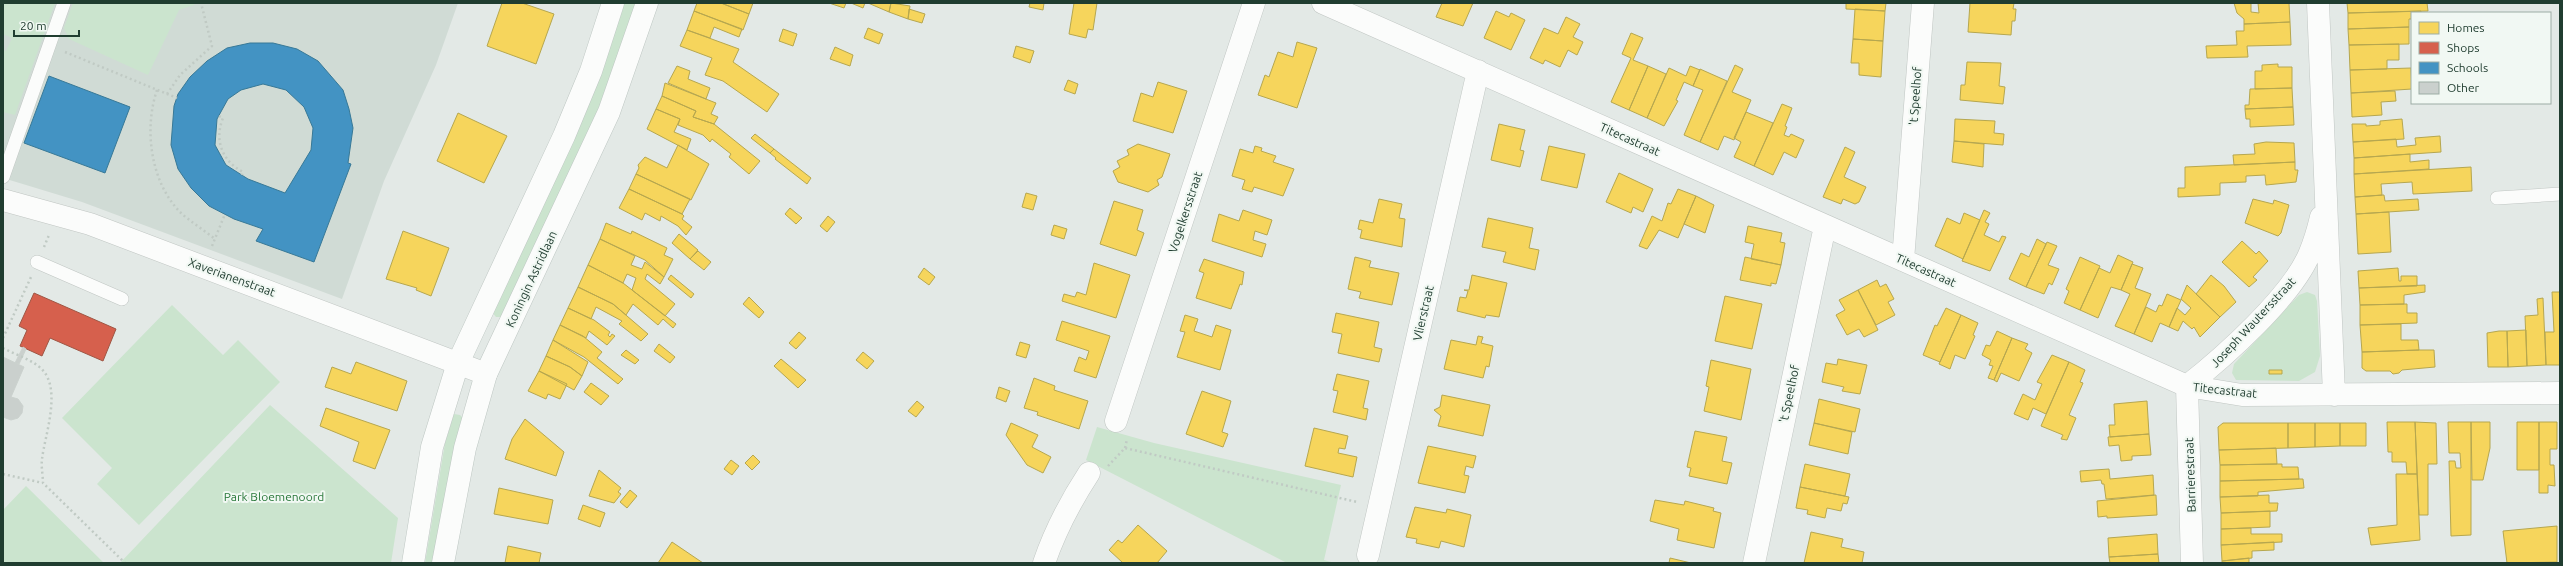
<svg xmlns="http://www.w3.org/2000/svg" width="2563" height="566" font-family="Ubuntu,sans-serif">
<rect width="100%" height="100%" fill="#e3e9e6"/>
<!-- built -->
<path fill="#d0dbd5" d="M3,3H458L436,65L384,181L342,299L82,202L3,178Z"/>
<!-- green -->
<path fill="#cbe4ce" d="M3,3H55L15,115L3,112V50L6,51L12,38L3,34Z
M73,3H194V5L179,10L148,75L69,39L64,28Z
M622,3H636L594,121L501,317H496L492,312Z
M2307,292L2315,295L2317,301L2320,356L2315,372L2299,381L2236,380L2232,373L2234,364L2299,295Z
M172,305L223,355L238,340L280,382L139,525L97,484L112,468L62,418Z
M270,405L398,518L391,563H120Z
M454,414L460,415L463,418L434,563H425L445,443Z
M1097,427L1154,443L1341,485L1324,560L1335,563H1287L1086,460Z
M26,486L104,563H3V510Z"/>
<!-- homes -->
<path fill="#f6d55c" stroke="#b6a74f" d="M502,3H522L554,14L536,64L487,46Z
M697,3H721L749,14L743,30L694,11Z
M721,3H753L749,14Z
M829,3H846L844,8Z
M851,3H865L863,8Z
M868,3H891L889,12Z
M891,3L910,6L908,19L889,12Z
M1030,3H1044L1043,10L1029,7Z
M1074,3H1097L1093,30L1088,29L1086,38L1069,34Z
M1442,3H1473L1463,26L1436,17Z
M1846,3H1886L1885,11L1846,9Z
M1970,3H2014L2013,9H2016L2015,21H2012L2011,35L1968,32Z
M2251,3V12L2259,13L2258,3H2289L2290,22L2244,24V19L2237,13L2234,3Z
M2347,3H2427L2428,11L2348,13Z
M909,9L925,14L922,23L908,19Z
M1855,9L1885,11L1883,41L1853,39Z
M694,11L742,29L739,37L714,27L710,38L687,30Z
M1496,11L1509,17L1511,13L1525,20L1511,50L1484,38Z
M2421,11V13H2412V19H2409V27L2348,29V13Z
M1566,17L1580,24L1573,37L1583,42L1577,55L1568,50L1560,67L1545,60L1543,64L1530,58L1544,28L1558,34Z
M2290,22L2291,45L2247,46L2248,57L2207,58L2206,46L2237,45L2236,31H2244V24Z
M2409,27V44L2349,45L2348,29Z
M868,28L883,34L879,44L864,38Z
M783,29L797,34L793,46L779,41Z
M687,30L739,49L733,62L779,94L767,112L723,81L705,75L712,58L680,46Z
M1631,33L1643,38L1633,60L1648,66L1629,110L1611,102L1631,58L1622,54Z
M1853,39L1883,41L1881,77L1859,75V63H1851Z
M1297,42L1317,48L1297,108L1258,95L1265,75L1269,77L1278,52L1293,57Z
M2399,44V60H2387V69L2350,70L2349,45Z
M1016,46L1034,51L1030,63L1013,57Z
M835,47L853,55L850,66L830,59Z
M1967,62L2001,63L1999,86L2005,87L2003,104L1960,100L1961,85H1965Z
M2278,64V67H2292V88L2255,89V71H2262V65Z
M1735,65L1743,69L1732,92L1751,100L1734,140L1724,136L1718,150L1700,142Z
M677,66L690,71L688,79L710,88L706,99L668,83Z
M1648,66L1666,74L1647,118L1629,110Z
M1690,66L1700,70L1693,86L1684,82L1676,100L1678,101L1664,126L1647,118L1669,68L1686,76Z
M2411,68L2412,89L2351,93L2350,70Z
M1700,69L1727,81L1700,142L1684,135L1703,90L1693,86Z
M1068,80L1078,84L1075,94L1064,90Z
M1158,82L1187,91L1173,133L1133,121L1141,93L1153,97Z
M665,83L716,103L711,114L718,117L714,124L693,117L696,111L662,96Z
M2292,88L2293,107L2245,109V105H2249L2250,89Z
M2395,91L2396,101L2381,102L2382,115L2352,117L2351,93Z
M662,96L696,111L693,117L714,124L760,161L749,174L729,157L731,154L712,139L710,142L703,135L678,125L680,119L656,109Z
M1782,104L1792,108L1785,126L1787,127L1784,135L1789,137L1791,134L1804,140L1796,158L1784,152L1773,175L1754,166Z
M2293,107L2294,125L2250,127V119H2246L2245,109Z
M656,109L680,119L674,132L691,139L687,150L647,129Z
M1746,112L1773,123L1754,166L1734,157L1741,142L1734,138Z
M458,113L507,136L484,183L437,161Z
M1955,119L1995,121L1994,133L2004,134L2003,145L1954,141Z
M2402,119L2404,139L2353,142L2352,124H2366V126L2380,125V121Z
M1499,124L1525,130L1520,150L1524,151L1520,167L1491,160Z
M755,134L774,149L770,153L751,138Z
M2440,136L2441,152L2354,158L2353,142L2396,139L2397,147L2416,145L2415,138Z
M1954,141L1984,144L1983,167L1952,162Z
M2266,142L2294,143L2295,162L2234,165L2233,155L2255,154L2254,144Z
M1138,144L1170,154L1162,177L1157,180L1159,185L1148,192L1118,182L1113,171L1120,167L1117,161L1129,155L1127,150Z
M678,145L709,164L691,200L636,174L639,168L638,165L645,157L667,168Z
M1255,146L1262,148L1261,151L1276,156L1273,162L1294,169L1283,196L1254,187L1252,192L1242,189L1245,180L1232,176L1240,149L1253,153Z
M1549,146L1585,154L1577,188L1541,180Z
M1845,147L1855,152L1844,177L1866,187L1859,202L1855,204L1843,199L1841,204L1823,197Z
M774,149L811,178L807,184L775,159L776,158L770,153Z
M2410,154V162L2429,160V169L2354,174V158Z
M2295,162V170H2298L2296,182L2266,185L2265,175L2246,176V182L2220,183V195L2178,197V188H2185V167Z
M2471,167L2472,191L2413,194L2412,182L2381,184L2382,195L2355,197L2354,174Z
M1619,173L1653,189L1643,212L1633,207L1631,213L1606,202Z
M636,174L690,199L682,214L629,189Z
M629,189L682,214L684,216L682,219L692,227L686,235L678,226L661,216L660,221L645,213L642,220L619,208Z
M1678,189L1696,196L1678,238L1659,230L1647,249L1639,246L1652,216L1662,221L1668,203L1671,204Z
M1026,193L1037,196L1033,210L1022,207Z
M2384,195L2385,201L2418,199L2419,210L2356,214L2355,197Z
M1696,196L1714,205L1705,233L1684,224Z
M1379,199L1402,204L1399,218L1405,219L1402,247L1360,238L1362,230L1358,229L1360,220L1373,223Z
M2253,199L2273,204L2274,200L2289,205L2281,233L2278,236L2245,223Z
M1114,201L1143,210L1137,230L1144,233L1136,256L1100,244Z
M790,208L802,218L796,224L785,214Z
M1243,210L1272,220L1267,235L1255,231L1253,240L1266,244L1262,257L1212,241L1219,214L1239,221Z
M1984,210L1990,213L1985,222L1989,224L1984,235L1999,242L2002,236L2006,237L1990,271L1962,261Z
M2389,212L2391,252L2358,254L2356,214Z
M1964,213L1980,220L1963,259L1935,246L1947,218L1960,224Z
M828,216L835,222L827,232L820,226Z
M1488,218L1533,228L1529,248L1539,250L1535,270L1503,262L1506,252L1482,247Z
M606,223L631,234L632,231L667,248L664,255L673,259L664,277L645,260L600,239Z
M1054,225L1067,229L1064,239L1051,235Z
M1748,226L1782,233L1780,242L1785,243L1781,265L1751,259L1754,244L1745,242Z
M403,231L449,248L431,296L416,290L417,288L386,279Z
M679,234L698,250L690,259L672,243Z
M600,239L635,256L631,265L642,269L645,262L664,277L660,284L647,274L645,279L675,304L665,316L632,290L636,278L627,274L623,283L588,265Z
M2037,239L2046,244L2026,287L2009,279L2021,253L2029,257Z
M2242,241L2256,254L2259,251L2268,261L2253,277L2257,280L2249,287L2222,262Z
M2047,242L2057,246L2048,265L2059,269L2052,285L2049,283L2044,294L2026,287Z
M698,251L711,262L704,270L690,259Z
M2118,255L2133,262L2121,290L2111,287L2098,318L2080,310L2099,268L2110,273Z
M1355,257L1371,261L1369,267L1399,273L1392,305L1359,298L1361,292L1348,289Z
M1745,257L1781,265L1776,284L1771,283V286L1740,280Z
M2080,257L2100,266L2080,310L2064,303L2069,291L2066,289Z
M1204,259L1244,272L1242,285L1240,284L1231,309L1196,298L1204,273L1199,271Z
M1094,263L1130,275L1116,318L1062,301L1064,294L1075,297L1077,292L1086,295Z
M2132,264L2143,268L2135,288L2151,294L2134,334L2115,326L2130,294L2121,290Z
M588,265L623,283L676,324L673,328L663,319L658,325L633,304L626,315L613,304L578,287Z
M924,268L935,277L929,285L918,277Z
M2398,268L2399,281H2401V276H2417V286L2359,288L2358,271Z
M671,275L694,294L691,298L668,279Z
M1472,275L1507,283L1499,317L1486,315L1485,318L1457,311L1460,297L1466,298L1468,291L1464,290H1469Z
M2211,275L2224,286L2236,302L2220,317L2196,294Z
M1877,280L1880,287L1886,284L1894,299L1888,302L1895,315L1876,325L1858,290Z
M2187,285L2220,317L2200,337L2194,327L2192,329L2183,321L2178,331L2169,327L2177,308L2185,315L2191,308L2181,299Z
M2425,285V292L2404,295V304L2360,305L2359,288Z
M578,287L613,304L648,334L641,341L619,324L622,321L596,307L591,319L568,308Z
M1858,290L1878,330L1864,337L1859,329L1847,335L1836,315L1845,310L1839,300Z
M2552,292H2560V365H2546L2545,332H2554Z
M2167,294L2181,300L2169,327L2160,323L2152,342L2134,334L2146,307L2156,312L2159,305L2162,306Z
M1725,296L1762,304L1752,349L1715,341Z
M749,297L764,312L759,318L743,304Z
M2543,298L2546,365L2527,366L2525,316L2538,315L2537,299Z
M2407,304V313H2417V323L2360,325V305Z
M568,308L594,320L610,332L608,335L610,337L612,334L615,336L607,345L589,331L586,338L560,325Z
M1946,308L1961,315L1940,362L1923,355L1935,325L1937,326Z
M1336,313L1379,322L1374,347L1382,349L1379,362L1338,353L1342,334L1332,332Z
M1185,315L1198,319L1194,331L1212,337L1216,325L1231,330L1220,370L1177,357L1185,332L1180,331Z
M1961,315L1978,323L1973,335L1975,336L1965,359L1955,355L1950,369L1939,364Z
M1062,321L1110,336L1096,378L1074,371L1079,357L1086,360L1089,351L1056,340Z
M2401,324V340H2418L2419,350L2362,352L2360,325Z
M560,325L583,336L602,352L597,358L623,379L618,384L584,357L553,340Z
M2526,330L2527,366L2508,367L2507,331Z
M1997,331L2012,338L1994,380L1988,378L1993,366L1989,365L1991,360L1982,355L1986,345L1990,346Z
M2499,331H2507L2508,367H2488L2487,333Z
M799,332L806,338L796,349L789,343Z
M1478,336L1483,337L1481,343L1493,346L1489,367L1486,366L1483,378L1444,369L1451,340L1476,345Z
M2012,338L2028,344L2025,349L2032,353L2019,381L2001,373L1997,382L1994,380Z
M553,340L588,362L582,376L570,367L546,356Z
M1020,342L1030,345L1026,358L1016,355Z
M659,344L675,357L670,363L654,351Z
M626,350L639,360L635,364L621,355Z
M2419,350H2434L2435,367L2402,370L2399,373L2393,374L2390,371H2366L2362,368V352Z
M863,352L874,361L867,369L856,360Z
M2052,355L2069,362L2046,414L2033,408L2028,420L2014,414L2023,394L2035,400L2042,384L2037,382Z
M546,356L570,367L582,376L574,390L539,371Z
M781,359L806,380L798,388L774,366Z
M1838,359L1867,365L1860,394L1842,391L1844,387L1822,382L1826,363L1837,365Z
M1711,360L1751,369L1741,420L1704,411L1709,387L1706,386Z
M356,362L407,381L397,411L325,387L332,367L351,374Z
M2069,362L2085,370L2080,382L2083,383L2069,415L2076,418L2067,440L2061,439L2063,435L2041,426Z
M2269,370H2282V374H2269Z
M539,371L567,384L560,399L548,394L546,399L528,391Z
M1337,374L1369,381L1363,408L1368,409L1366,420L1333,412L1338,391L1333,390Z
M1034,378L1055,386L1054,390L1088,401L1079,429L1037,415L1038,412L1024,408Z
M591,383L609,396L601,405L584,392Z
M999,387L1010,391L1006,402L996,398Z
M1202,391L1231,401L1222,432L1228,434L1223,447L1186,434Z
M1442,395L1490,405L1483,436L1438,426L1441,416L1434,410L1440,407Z
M1819,399L1860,409L1855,432L1814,423Z
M917,401L924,407L916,417L908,411Z
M2147,401L2149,434L2110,437L2109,425H2115L2114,404Z
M326,408L390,430L375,469L353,461L359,442L320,426Z
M525,419L564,452L556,476L505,459L512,439Z
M2387,422H2415L2417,474H2407L2406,462H2392V452H2388Z
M2415,422L2436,423L2437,464H2428V515H2419Z
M2448,422H2471V535L2451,536L2449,461H2455L2456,468H2461L2460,453H2449Z
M2471,422H2490V448L2483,480H2472Z
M2517,422H2539V470H2517Z
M2539,422H2557V449H2550V465H2554L2555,486L2548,485V493H2539Z
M1011,423L1038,435L1032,447L1051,457L1043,473L1027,465L1006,435Z
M1814,423L1852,432L1848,454L1809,445Z
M2223,423H2288V448L2219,450L2218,427Z
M2288,423H2315V447L2288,448Z
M2315,423H2340V446L2315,447Z
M2340,423H2366V446H2340Z
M1314,428L1348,436L1345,449L1339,448L1338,453L1357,457L1353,477L1305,466Z
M1695,431L1727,437L1722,461L1732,463L1727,484L1689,476L1691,468L1687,467Z
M2149,434L2151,455L2132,456V460L2121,461L2119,445L2109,446L2108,437Z
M1428,446L1476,456L1473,468L1466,466L1464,475L1469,476L1465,493L1418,483Z
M2276,448L2277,464L2220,465L2219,450Z
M753,455L760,462L752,470L745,463Z
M731,460L739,466L732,475L724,469Z
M1805,464L1850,474L1845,496L1800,487Z
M2277,464H2282V467H2298L2299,479L2220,481V465Z
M2109,469L2110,479L2153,475L2154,495L2106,499L2104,484H2102L2101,480L2081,482L2080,471Z
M599,470L621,488L618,492L621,494L614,503L589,496Z
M2396,474H2417L2420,540L2371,545L2368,528L2397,525Z
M2299,479H2303L2304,488L2258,492V496L2220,497V481Z
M1800,487L1849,497L1847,504L1843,503L1841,511L1827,508L1825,518L1807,514L1808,510L1796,508Z
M499,488L553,500L548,524L494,514Z
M630,490L637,496L627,508L620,502Z
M2156,495L2157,515L2107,518V516L2098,517L2097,501Z
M2269,495V503H2278L2277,511L2221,513L2220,497Z
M1655,500L1684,505L1685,501L1714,508L1713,511L1721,513L1714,548L1677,540L1679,529L1650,521Z
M583,505L605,513L600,527L578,519Z
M1415,507L1446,513L1447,509L1471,515L1464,547L1441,541L1439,548L1416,543L1417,539L1406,537Z
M2270,511V527L2221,529V513Z
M1138,525L1167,551L1157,563H1123L1109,550L1118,540L1122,543Z
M2557,526V562L2507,563L2503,531Z
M2251,528V534H2282V542L2221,545V529Z
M1811,532L1843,539L1841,547L1864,552L1862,563H1804Z
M2157,534L2158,554L2109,557L2108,538Z
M672,542L703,563H658Z
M2274,542V550L2252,551V558L2222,561L2221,545Z
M508,546L541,553L539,563H505Z
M2158,554L2159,563H2110L2109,557Z
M1670,558L1691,563H1669Z
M2249,558V563H2222V561Z"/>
<!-- shops -->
<path fill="#d6604d" stroke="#9f5644" d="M34,293L116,329L103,361L50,338L42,356L20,346L27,330L19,326Z"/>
<!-- schools -->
<path fill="#4393c3" stroke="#387997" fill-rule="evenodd" d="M250,43H273L297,49L318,61L343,90L349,109L353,128L348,163L351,164L314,262L256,241L263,229L234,219L209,206L191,188L178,169L171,145L174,106L178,94L190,77L207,61L227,48ZM263,84L286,90L304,107L313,128L311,150L285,193L248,179L226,165L215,145L217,119L228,99L241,90Z
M49,76L130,107L105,173L24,143Z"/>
<!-- building -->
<path fill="#cad0cd" stroke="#cbd2ce" d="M23,347L26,349L19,364L15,363Z
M3,357L24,367L11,397L18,399L23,406L22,413L18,418L11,420L3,417Z"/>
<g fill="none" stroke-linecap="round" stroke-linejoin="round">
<defs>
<path id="service" d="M3,177L64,3
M2497,198L2560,194
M37,262L122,299"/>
<path id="minor" d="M1323,3L2187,386L2242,395L2560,393
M2318,3L2334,395
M3,200L90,224L486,374
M1903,260L1923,3
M2187,386C2224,357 2290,298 2309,255C2314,243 2318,230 2321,217
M2187,386L2192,563
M1116,421L1254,3
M1368,555L1478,71
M1044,563C1055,531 1070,502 1089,473
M1754,563L1825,226"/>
<path id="secondary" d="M413,563L432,447L458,363L564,136L591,71L613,3
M443,563L465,448L486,374L609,112L647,3"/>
</defs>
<!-- service casing -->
<use href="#service" stroke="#c0c6c3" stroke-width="14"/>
<!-- minor casing -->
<use href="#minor" stroke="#c0c6c3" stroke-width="23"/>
<!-- secondary casing -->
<use href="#secondary" stroke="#bec7c3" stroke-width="23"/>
<!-- path -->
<path stroke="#c0cac4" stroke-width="2.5" stroke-dasharray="2 3" stroke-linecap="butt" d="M65,52L177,98
M157,90C144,128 150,180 179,211C189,221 204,230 215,239
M167,94L180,75L212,46L201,3
M219,116L223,118C214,140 222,161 243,172L242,175
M212,246L225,214
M44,247L49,235
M3,338L31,277
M3,348C14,354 28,358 38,366C64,384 45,434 42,459C41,467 43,476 43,483L125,563
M1125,448L1127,439
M1108,466L1125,448L1357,502
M3,474L43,483"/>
<!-- service -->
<use href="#service" stroke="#fbfcfb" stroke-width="13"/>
<!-- minor -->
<use href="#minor" stroke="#fbfcfb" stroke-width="22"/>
<!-- secondary -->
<use href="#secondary" stroke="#fbfcfb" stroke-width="22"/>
</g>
<g text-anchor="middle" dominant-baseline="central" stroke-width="4" stroke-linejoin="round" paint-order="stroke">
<!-- street labels -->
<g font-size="12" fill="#203d30" stroke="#f1f8f3">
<text transform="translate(1915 96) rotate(-86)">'t Speelhof</text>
<text transform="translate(1630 139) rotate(24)">Titecastraat</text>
<text transform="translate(1185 212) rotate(-72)">Vogelkersstraat</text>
<text transform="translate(1926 270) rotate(24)">Titecastraat</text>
<text transform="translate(232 277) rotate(20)">Xaverianenstraat</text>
<text transform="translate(531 279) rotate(-65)">Koningin Astridlaan</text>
<text transform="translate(1423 313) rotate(-77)">Vlierstraat</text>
<text transform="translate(2253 322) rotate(-47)">Joseph Wautersstraat</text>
<text transform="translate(2225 390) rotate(6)">Titecastraat</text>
<text transform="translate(1789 394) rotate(-78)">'t Speelhof</text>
<text transform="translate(2190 475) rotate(-92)">Barrierestraat</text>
</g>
<!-- park labels -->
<g font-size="12" fill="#287739" stroke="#f1f8f3">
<text x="274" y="496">Park Bloemenoord</text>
</g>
</g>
<!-- border -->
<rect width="2563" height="566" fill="none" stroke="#203d30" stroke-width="8"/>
<!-- legend -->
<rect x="2411" y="12" width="140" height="92" fill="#f1f8f3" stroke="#9dada5"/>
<rect x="2419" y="22" width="20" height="12" fill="#f6d55c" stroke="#9dada5"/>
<text x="2447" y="32" font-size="12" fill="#203d30">Homes</text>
<rect x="2419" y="42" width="20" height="12" fill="#d6604d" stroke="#9dada5"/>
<text x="2447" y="52" font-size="12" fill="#203d30">Shops</text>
<rect x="2419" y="62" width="20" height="12" fill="#4393c3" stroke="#9dada5"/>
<text x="2447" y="72" font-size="12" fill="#203d30">Schools</text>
<rect x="2419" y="82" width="20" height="12" fill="#cad0cd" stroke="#9dada5"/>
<text x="2447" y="92" font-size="12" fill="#203d30">Other</text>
<!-- scale -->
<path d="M14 30v6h65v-6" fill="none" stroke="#203d30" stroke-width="2"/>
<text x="20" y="30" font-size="12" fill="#203d30" stroke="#f1f8f3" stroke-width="3" paint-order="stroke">20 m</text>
</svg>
